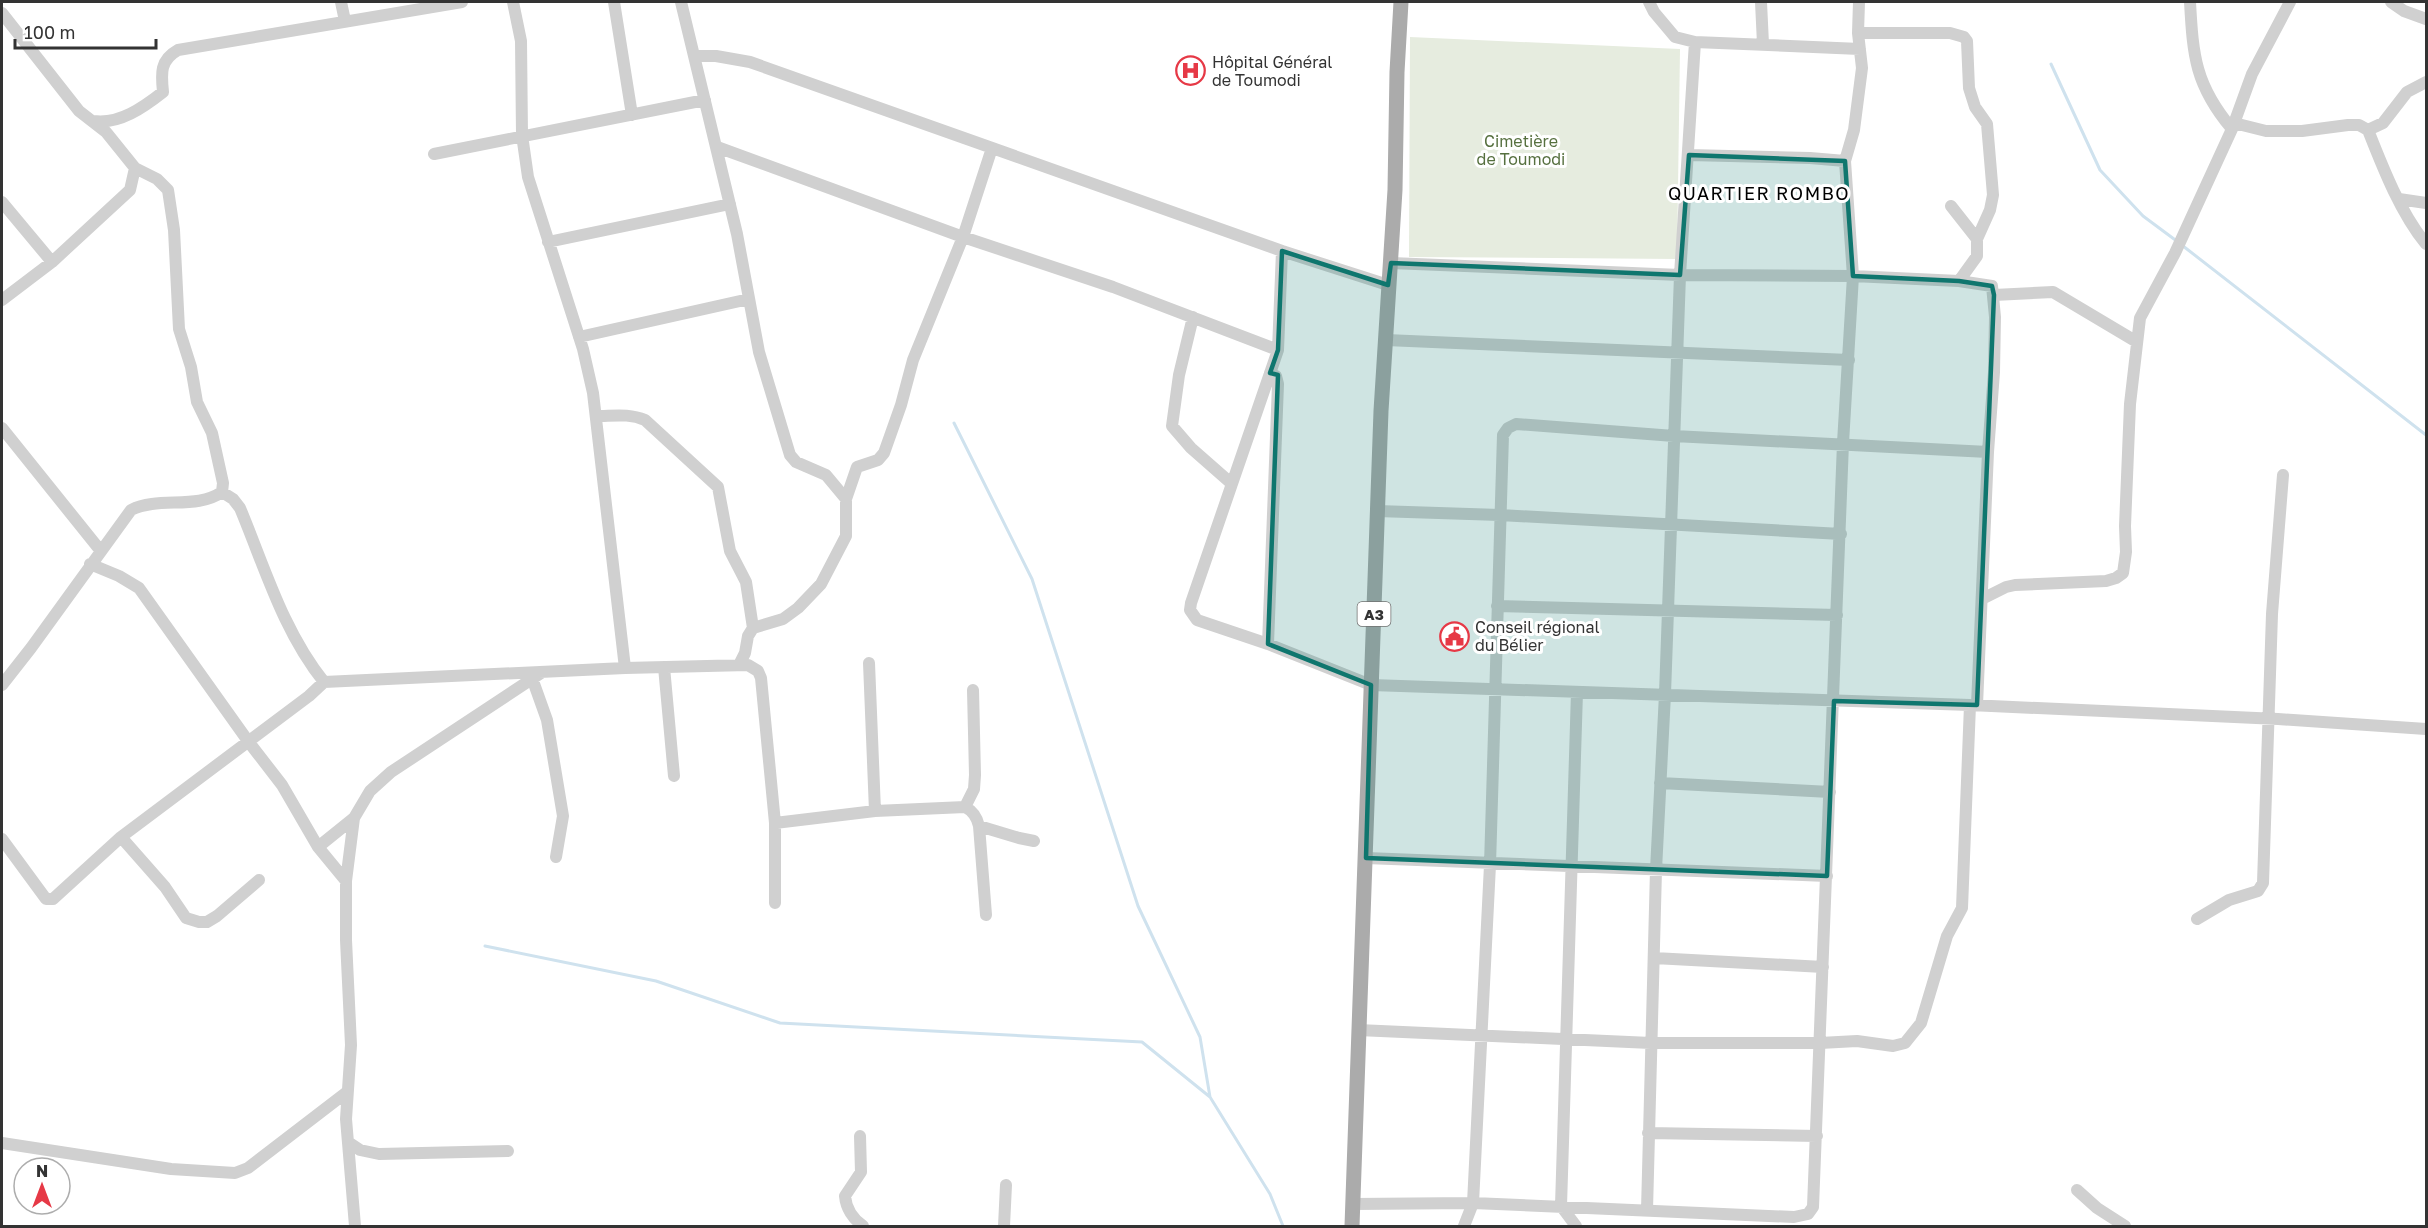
<svg xmlns="http://www.w3.org/2000/svg" width="2428" height="1228" font-family="'Golos Text',sans-serif">
<rect width="100%" height="100%" fill="#fff"/>
<!-- green -->
<path fill="#e6ecdf" d="M1410,37L1680,49L1677,259L1409,257Z"/>
<g fill="none" stroke-linecap="round" stroke-linejoin="round">
<!-- stream -->
<path stroke="#cfe2ee" stroke-width="3" d="M2051,64L2100,170L2143,216L2178,242
M2183,246L2426,435
M954,423L1032,579L1138,906L1200,1037L1210,1097
M485,946L656,981L780,1023L1142,1042L1210,1097L1270,1194L1283,1226"/>
<!-- minor -->
<path stroke="#d0d0d0" stroke-width="12" d="M341,2L345,21
M513,2L521,41L522,135L528,177L583,349L593,393L625,668
M614,2L632,115
M681,2L737,234L759,352L790,455L796,462L826,475L846,499
M1649,2L1654,12L1675,37L1695,42L1860,49
M1761,2L1763,44
M2190,2C2193,56 2195,85 2232,129
M2391,2L2404,11L2426,19
M2,13L79,111L106,132L135,168L157,179L168,190L174,230L179,329L191,367L197,402L212,433L223,483L222,492C196,510 159,496 131,510L31,648L2,685
M1858,33H1950L1964,37L1967,41L1969,88L1975,107L1987,124L1993,195L1990,210L1977,239V256L1959,281
M695,56H716L750,62L1282,251L1388,285
M93,121C119,125 144,107 163,92C161,73 160,60 178,50L462,2
M2234,123L2266,131H2302L2348,125H2359L2368,130C2383,168 2400,212 2426,244
M2368,130L2383,123L2407,92L2426,82
M717,147L963,237L1113,287L1278,350
M434,154L705,100
M1689,155L1810,158L1845,161
M2399,199L2426,203
M2,202L52,262
M1951,206L1977,239
M548,242L730,204
M1282,251L1278,350L1191,603L1190,610L1197,620L1268,644L1371,685L1970,705L2278,719L2426,729
M1391,263L1680,275L1853,276L1959,281L1992,286L1995,317L1994,372L1988,452L1977,705
M1994,295L2053,292L2137,342
M2,300L52,262L130,190L135,168
M1193,317L1179,375L1172,426L1191,448L1232,484
M579,337L749,299
M1386,340L1849,360
M596,416C613,416 629,413 645,420L718,487L730,551L746,582L753,628
M2,428L100,550
M222,492L233,499L240,508C265,568 283,631 324,682
M1377,511L1500,515L1841,534
M90,564L119,576L139,588L248,741L282,785L318,847L346,881
M1982,599L2006,587L2015,585L2106,581L2116,578L2123,573L2126,552L2125,526L2130,404L2140,318L2175,253L2232,129L2252,74L2290,2
M1497,606L1837,615
M1268,644L1278,384L1276,376L1270,373
M869,663L875,811
M739,665L745,653L748,636L753,628L783,619L798,608L821,584L846,536V499L857,467L878,460L884,453L901,405L913,360L963,237L992,148
M664,667L674,776
M532,678L547,720L563,816L556,857
M1660,783L1830,792
M965,807L974,789L975,775L973,690
M775,823L875,811L965,807C973,811 977,817 979,826L986,915
M979,826L1019,838L1034,841
M121,837L165,887L186,918L199,922H207L217,916L259,880
M2,839L46,899H53L121,837L309,696L324,682L625,668L748,665L758,671L761,678L775,823V903
M318,847L354,818
M1366,858L1827,876
M2197,919L2229,900L2258,891L2263,883L2272,614L2283,475
M1654,958L1823,967
M1358,1030L1651,1043H1820L1857,1041L1893,1046L1905,1043L1921,1023L1947,936L1962,908L1970,705
M1648,1133L1817,1136
M860,1136L861,1172L845,1196C846,1208 853,1219 863,1226
M348,1142L360,1150L379,1154L508,1151
M2,1143L171,1169L235,1173L248,1168L347,1092
M2077,1190L2097,1208L2125,1226
M1353,1204L1473,1203L1794,1217L1808,1214L1813,1207L1843,443L1853,276L1845,161L1854,130L1862,68L1858,33L1859,2
M1647,1210L1656,870L1665,694L1680,275L1695,42
M355,1226L346,1119L351,1045L346,940V881L354,818L370,791L391,772L541,673
M1004,1226L1006,1185
M1464,1226L1473,1203L1490,865L1503,435L1508,428L1516,424L1674,436L1988,452
M1576,1226L1561,1206L1577,692"/>
<!-- major -->
<path stroke="#ababab" stroke-width="15" d="M1352,1226L1381,411L1395,190L1397,72L1401,2"/>
</g>
<!-- marked area -->
<path fill="#0f766e" fill-opacity="0.2" stroke="#0f766e" stroke-width="4.5" stroke-linejoin="round" d="M1689,155L1845,161L1853,276L1959,281L1992,286L1994,295L1977,705L1834,701L1827,876L1366,858L1371,685L1268,644L1278,375L1270,373L1278,350L1282,251L1388,285L1391,263L1680,275Z"/>
<!-- icons -->
<defs>
<symbol id="hospital-ring" viewBox="-11 -11 22 22"><circle r="9.5" fill="#fff" stroke="#e63946" stroke-width="1.5"/><path d="M-5-5h3v3.5h4V-5h3V5h-3V1.5h-4V5h-3Z" fill="#e63946"/></symbol>
<symbol id="civic-ring" viewBox="-11 -11 22 22"><circle r="9.5" fill="#fff" stroke="#e63946" stroke-width="1.5"/><path d="M-.6-6.5H3V-4.5H.6V-3L4-1V1h2V6H-6V1h2V-1L-.6-3ZM-1.2 2.5V6h2.4V2.5Z" fill="#e63946"/></symbol>
</defs>
<g fill-rule="evenodd">
<use href="#hospital-ring" x="1174" y="54" width="33" height="33"/>
<use href="#civic-ring" x="1438" y="620" width="33" height="33"/>
</g>
<g text-anchor="middle" dominant-baseline="central" stroke-width="6" stroke-linejoin="round" paint-order="stroke">
<!-- shield labels -->
<rect fill="#fff" stroke="#707070" stroke-width="1.5" x="1357.5" y="602" width="33" height="24" rx="4.5"/>
<g font-size="15" font-weight="bold" fill="#333">
<text x="1374" y="614">A3</text>
</g>
<!-- poi labels -->
<g font-size="16" fill="#333" stroke="#fff" text-anchor="start">
<text x="1212" y="62">Hôpital Général<tspan x="1212" dy="18">de Toumodi</tspan></text>
<text x="1475" y="627">Conseil régional<tspan x="1475" dy="18">du Bélier</tspan></text>
</g>
<!-- park labels -->
<g font-size="16" fill="#56703f" stroke="#fff">
<text x="1521" y="141">Cimetière<tspan x="1521" dy="18">de Toumodi</tspan></text>
</g>
<!-- neighbourhood labels -->
<g font-size="18" letter-spacing="1.5" fill="#000" stroke="#fff">
<text x="1759" y="193">QUARTIER ROMBO</text>
</g>
</g>
<!-- border -->
<rect width="2428" height="1228" fill="none" stroke="#333333" stroke-width="6"/>
<!-- north arrow -->
<g transform="translate(42 1186)"><circle r="28" fill="#ffffff" stroke="#adadad" stroke-width="1.5"/>
<path d="M0-4.5L10 22L0 15L-10 22Z" fill="#e63946"/>
<text y="-9" font-size="16" font-weight="bold" text-anchor="middle" fill="#333333">N</text>
</g>
<!-- scale -->
<path d="M15 39v9h141v-9" fill="none" stroke="#333333" stroke-width="3"/>
<text x="24" y="39" font-size="18" fill="#333333" stroke="#ffffff" stroke-width="4.5" paint-order="stroke">100 m</text>
</svg>
